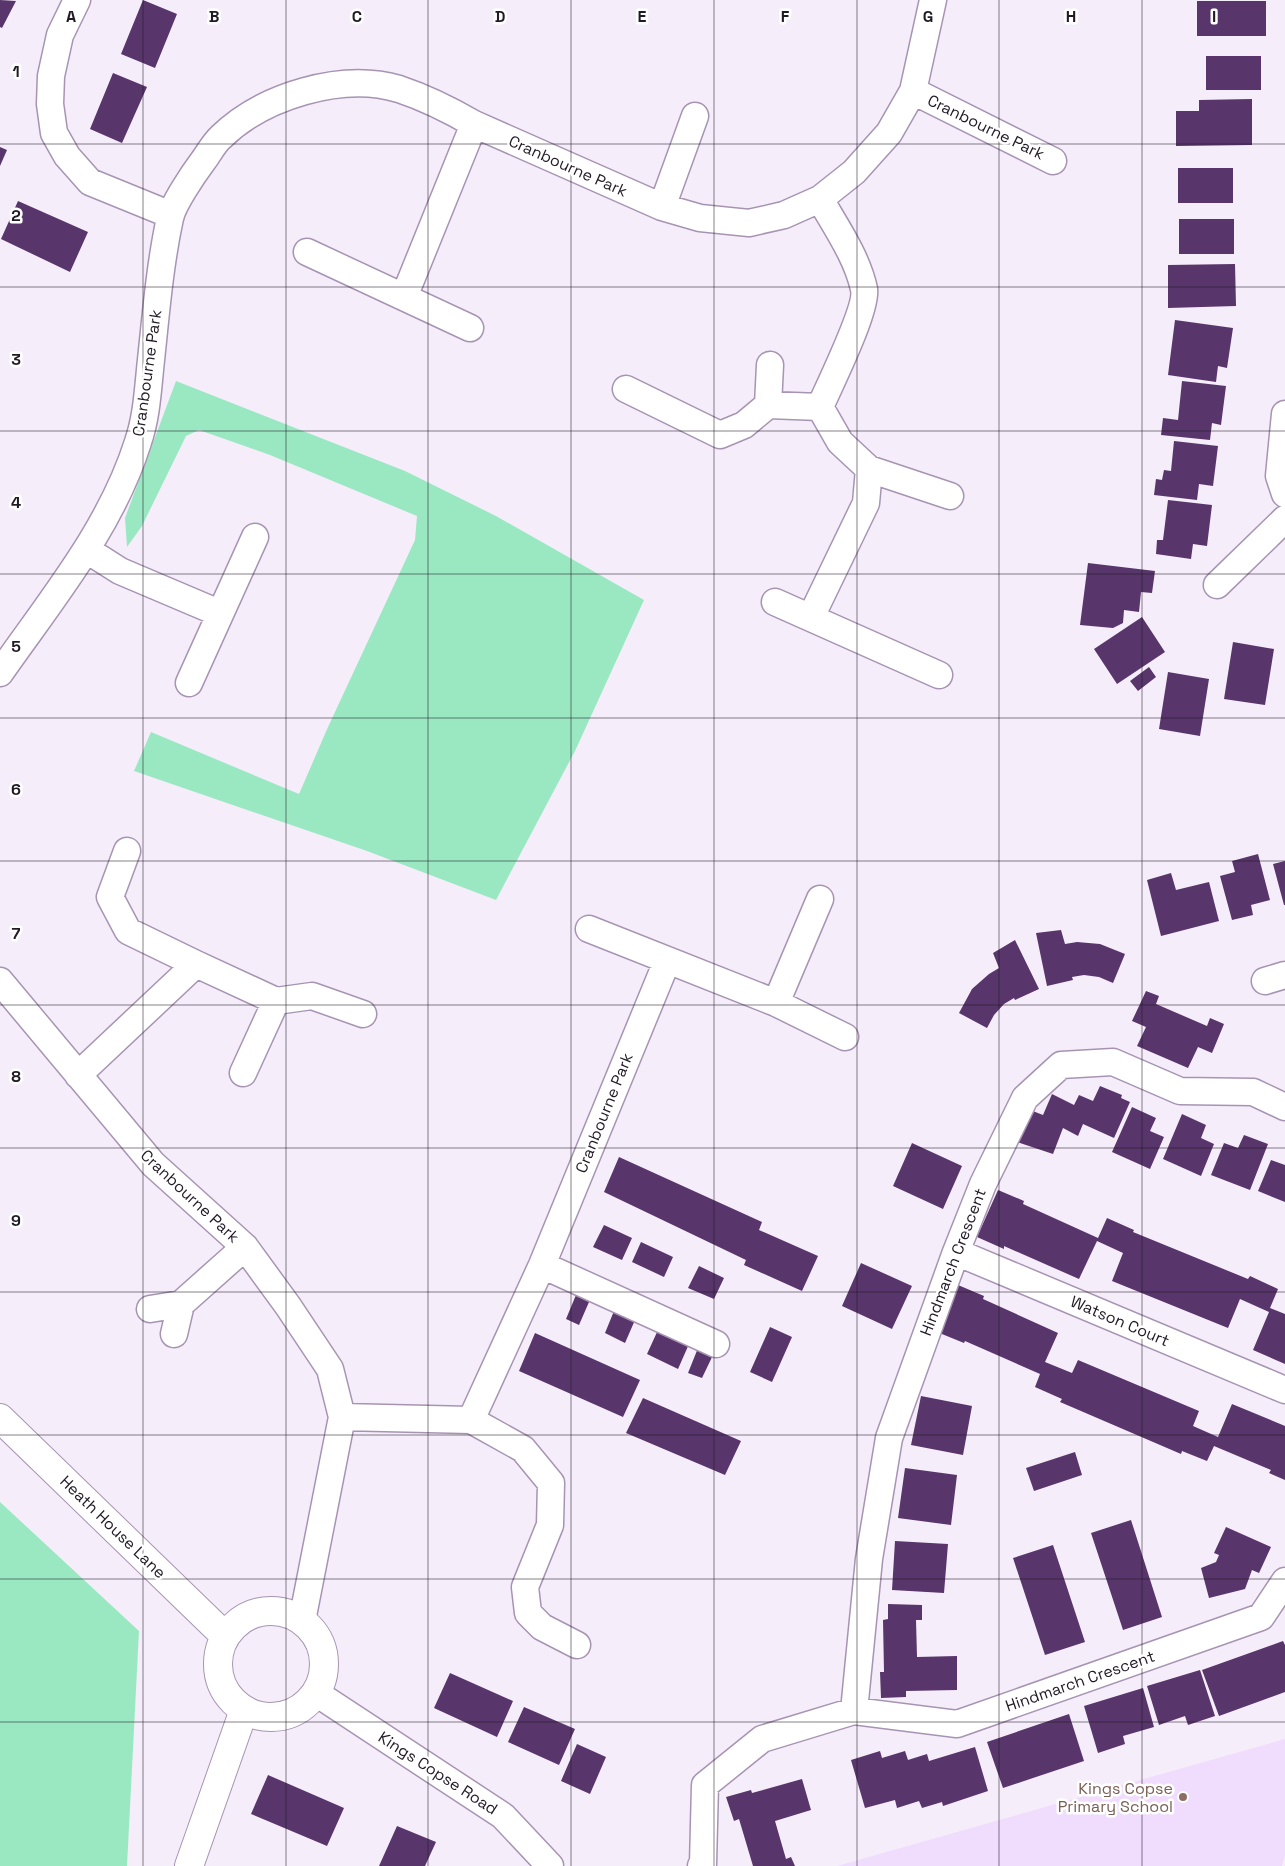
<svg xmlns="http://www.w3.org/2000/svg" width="1285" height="1866" font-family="'Space Grotesk',sans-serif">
<rect width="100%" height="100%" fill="#f6edfb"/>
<!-- built -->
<path fill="#f0dcfc" d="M1285,1739V1855L1282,1866H837Z"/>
<!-- green -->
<path fill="#9ae8c2" d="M176,381L405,471L496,516L644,600L575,751L496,900L367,851L134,771L151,732L299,794L328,727L415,540L417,516L270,455L199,430L186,436L142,526L127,547L125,518Z
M0,1502L139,1631L127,1866H0Z"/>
<!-- building -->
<path fill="#58356b" d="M0,0L16,1L2,28L0,27Z
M143,0L177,14L155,68L121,54Z
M1197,1H1266V36H1197Z
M1206,56H1261V90H1206Z
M113,73L147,87L122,143L90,129Z
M1252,99V145L1176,146V111H1199V100Z
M0,147L7,150L0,166Z
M1178,168H1233V203H1178Z
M18,201L88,232L70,272L1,239Z
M1179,219H1234V254H1179Z
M1235,264L1236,306L1168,308V265Z
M1175,320L1233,328L1227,368L1218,366L1216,382L1168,375Z
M1182,381L1226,386L1221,425L1212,423L1210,440L1161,435L1163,418L1178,420Z
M1174,441L1218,446L1213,486L1199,484L1197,500L1154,495L1156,479L1162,480L1164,470L1171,471Z
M1168,500L1212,505L1207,546L1193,544L1191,559L1156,554L1157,540H1163Z
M1088,563L1155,571L1152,593L1141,592L1139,612L1124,610L1123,623L1113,628L1080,625Z
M1142,617L1165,652L1117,684L1094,649Z
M1233,642L1274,649L1265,705L1224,699Z
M1149,667L1156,677L1138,691L1130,681Z
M1168,672L1209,679L1200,736L1159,729Z
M1258,854L1270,900L1251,905L1253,915L1232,920L1220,876L1235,872L1232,861Z
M1285,861V905H1284L1273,864Z
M1171,873L1176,890L1209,882L1219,921L1161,936L1147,880Z
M1061,930L1065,944L1077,942L1100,944L1125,954L1113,983L1099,977L1084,975L1072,977L1073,980L1047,986L1036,933Z
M1015,940L1039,989L1015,1000L1014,998L1004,1004L994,1015L987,1028L959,1013L972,989L989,974L999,968L993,953Z
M1146,991L1159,996L1156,1004L1207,1026L1210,1018L1224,1024L1212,1053L1198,1047L1188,1068L1137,1046L1146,1027L1132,1021Z
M1100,1086L1122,1095L1121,1098L1130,1102L1114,1138L1083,1124L1078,1136L1063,1128L1053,1154L1017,1142L1025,1108L1043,1115L1052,1094L1074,1105L1079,1095L1093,1101Z
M1132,1107L1156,1118L1150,1131L1164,1137L1150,1169L1112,1152Z
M1182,1114L1206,1125L1201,1138L1214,1144L1201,1176L1163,1159Z
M1244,1135L1268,1144L1250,1190L1211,1175L1224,1143L1238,1148Z
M912,1143L962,1166L943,1209L893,1186Z
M619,1157L762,1222L759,1230L818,1256L802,1291L744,1265L746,1260L604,1192Z
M1271,1160L1285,1165V1202L1258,1191Z
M998,1190L1024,1201L1023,1204L1098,1238L1107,1218L1134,1230L1133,1232L1248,1279L1250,1276L1278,1289L1270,1308L1285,1314V1364L1253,1350L1269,1312L1240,1299L1228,1328L1112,1281L1123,1253L1097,1241L1079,1279L1004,1246V1249L977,1237Z
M604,1225L632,1238L622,1260L593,1247Z
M641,1242L673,1257L664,1277L632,1262Z
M861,1263L912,1286L892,1329L842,1306Z
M699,1266L724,1278L714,1299L688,1288Z
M958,1285L984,1296L983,1299L1058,1333L1045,1362L1072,1373L1078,1360L1199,1411L1193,1426L1218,1437L1232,1404L1285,1426V1480L1269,1473L1271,1470L1214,1446L1207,1461L1182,1451L1181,1454L1060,1402L1062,1399L1035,1387L1040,1374L965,1341L964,1343L937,1332Z
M576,1295L589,1302L579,1325L566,1319Z
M614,1311L635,1320L625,1343L605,1333Z
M770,1327L792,1337L772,1382L750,1372Z
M658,1330L689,1344L678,1369L647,1354Z
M535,1333L640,1380L623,1417L519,1371Z
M698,1348L713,1355L702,1378L688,1373Z
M921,1396L972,1406L963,1455L911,1445Z
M643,1398L741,1441L725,1475L626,1433Z
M1075,1452L1082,1475L1034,1491L1026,1468Z
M905,1468L957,1475L951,1525L898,1518Z
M1131,1520L1162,1617L1123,1630L1091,1533Z
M1226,1527L1271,1547L1259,1573L1252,1570L1245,1589L1209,1598L1201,1568L1216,1562L1219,1555L1214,1553Z
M895,1541L948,1544L944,1593L892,1590Z
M1053,1545L1085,1642L1045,1655L1013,1558Z
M888,1604L922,1605V1620H916L917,1657L957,1656V1690L906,1691V1697L881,1698L880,1672H884L883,1620L888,1619Z
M1283,1641L1285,1645V1692L1219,1716L1202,1670Z
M1200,1670L1215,1716L1188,1725L1185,1716L1159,1725L1147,1686Z
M450,1673L513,1701L497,1737L434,1708Z
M1143,1688L1154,1727L1123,1736L1125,1744L1098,1753L1084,1706Z
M524,1707L575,1729L559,1765L508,1742Z
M1069,1714L1084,1761L1003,1788L987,1742Z
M577,1744L606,1757L590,1794L561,1781Z
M975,1747L988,1791L943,1806L942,1802L922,1808L919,1801L897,1808L895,1800L865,1808L851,1760L880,1751L882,1758L905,1751L908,1760L927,1754L929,1761Z
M268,1775L344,1808L327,1846L251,1814Z
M802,1779L811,1810L775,1821L786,1859L791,1857L795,1866H753L739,1819L734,1821L726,1797L751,1790L752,1793Z
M397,1826L436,1842L425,1866H379Z"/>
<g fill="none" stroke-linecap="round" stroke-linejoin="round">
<defs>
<path id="minor" d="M77,0L60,35L51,76L50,104L54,133L67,156L90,182L171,215
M913,91L1053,161
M662,207L695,116
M307,252L470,328
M404,297L474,124
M626,389L720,435L744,425L768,405L820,407
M768,405L770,365
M1285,414L1279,476L1285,494
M869,469L950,496
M87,550L120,571L219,613
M1217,585L1285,519
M775,602L939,675
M811,617L866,503L869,469L840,442L820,407C829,386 868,308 864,289C857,257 836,227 820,199
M0,673C51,600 111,528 138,442C147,416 148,387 151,360C156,313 160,264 170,218C173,204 194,173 203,161C209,153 214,143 221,137C263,96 342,72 399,89C426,98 450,110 474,124L662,207L700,218L749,223L784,215L820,199L854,172L889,133L913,91L933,0
M189,683L255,537
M127,851L110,897L128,931L196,964L276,1001L312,996L363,1014
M589,929L776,1003L845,1037
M0,981L153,1164L245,1247L288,1306L330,1369L342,1417L302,1621
M1265,981L1285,975
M776,1003L820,899
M243,1073L276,1001
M78,1075L196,964
M956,1252L1285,1390
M542,1265L716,1344
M150,1309L181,1304L245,1247
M174,1334L181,1304
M342,1417L471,1420L542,1265L667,961
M471,1420L523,1449L551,1483L550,1525L525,1587L528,1613L542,1627L577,1645
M316,1693L503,1816L550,1866
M854,1711L869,1559L889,1438L956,1252L983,1184L1025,1098L1061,1065L1113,1062L1180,1091L1253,1092L1285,1107
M701,1866L703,1864L705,1785L762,1739L854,1711L957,1724L1261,1617L1285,1581"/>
<path id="tertiary" d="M0,1418L225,1636
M218 1664a53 53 0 1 1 106 0a53 53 0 1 1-106 0Z
M189,1866L244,1710"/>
</defs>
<!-- minor casing -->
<use href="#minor" stroke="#a794b2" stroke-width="29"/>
<!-- tertiary casing -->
<use href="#tertiary" stroke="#a794b2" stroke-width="30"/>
<!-- minor -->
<use href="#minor" stroke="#fff" stroke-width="26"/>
<!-- tertiary -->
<use href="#tertiary" stroke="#fff" stroke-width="28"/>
</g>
<!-- grid -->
<path fill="none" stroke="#211a25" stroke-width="1" stroke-opacity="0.55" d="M143,0V1866M286,0V1866M428,0V1866M571,0V1866M714,0V1866M857,0V1866M999,0V1866M1142,0V1866M0,144H1285M0,287H1285M0,431H1285M0,574H1285M0,718H1285M0,861H1285M0,1005H1285M0,1148H1285M0,1292H1285M0,1435H1285M0,1579H1285M0,1722H1285"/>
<!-- markers -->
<circle fill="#8d6e63" stroke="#fff" stroke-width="2" cx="1183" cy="1797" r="5"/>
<g text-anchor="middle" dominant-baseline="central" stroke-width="5" stroke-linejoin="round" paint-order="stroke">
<!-- street labels -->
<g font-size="16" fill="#211a25" stroke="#fff">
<text transform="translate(986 127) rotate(26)">Cranbourne Park</text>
<text transform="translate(568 166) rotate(24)">Cranbourne Park</text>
<text transform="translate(147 373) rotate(-82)">Cranbourne Park</text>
<text transform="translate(604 1113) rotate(-68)">Cranbourne Park</text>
<text transform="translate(190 1196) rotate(43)">Cranbourne Park</text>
<text transform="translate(953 1262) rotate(-69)">Hindmarch Crescent</text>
<text transform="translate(1120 1321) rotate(23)">Watson Court</text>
<text transform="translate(113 1527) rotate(44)">Heath House Lane</text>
<text transform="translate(1080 1681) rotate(-19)">Hindmarch Crescent</text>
<text transform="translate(438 1773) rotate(33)">Kings Copse Road</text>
</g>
<!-- education labels -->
<g font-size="16" fill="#785e54" stroke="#fff" text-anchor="end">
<text x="1173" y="1788">Kings Copse<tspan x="1173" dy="18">Primary School</tspan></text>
</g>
</g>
<g font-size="16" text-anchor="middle" font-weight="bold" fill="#211a25" stroke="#fff" stroke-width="5" stroke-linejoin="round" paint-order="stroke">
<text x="71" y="22">A</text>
<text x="214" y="22">B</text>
<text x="357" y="22">C</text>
<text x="500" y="22">D</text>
<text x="642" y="22">E</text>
<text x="785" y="22">F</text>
<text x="928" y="22">G</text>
<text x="1071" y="22">H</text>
<text x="1214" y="22">I</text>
<text x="16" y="77">1</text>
<text x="16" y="221">2</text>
<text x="16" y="365">3</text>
<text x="16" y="508">4</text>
<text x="16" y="652">5</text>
<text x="16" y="795">6</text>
<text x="16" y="939">7</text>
<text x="16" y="1082">8</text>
<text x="16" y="1226">9</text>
</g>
</svg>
